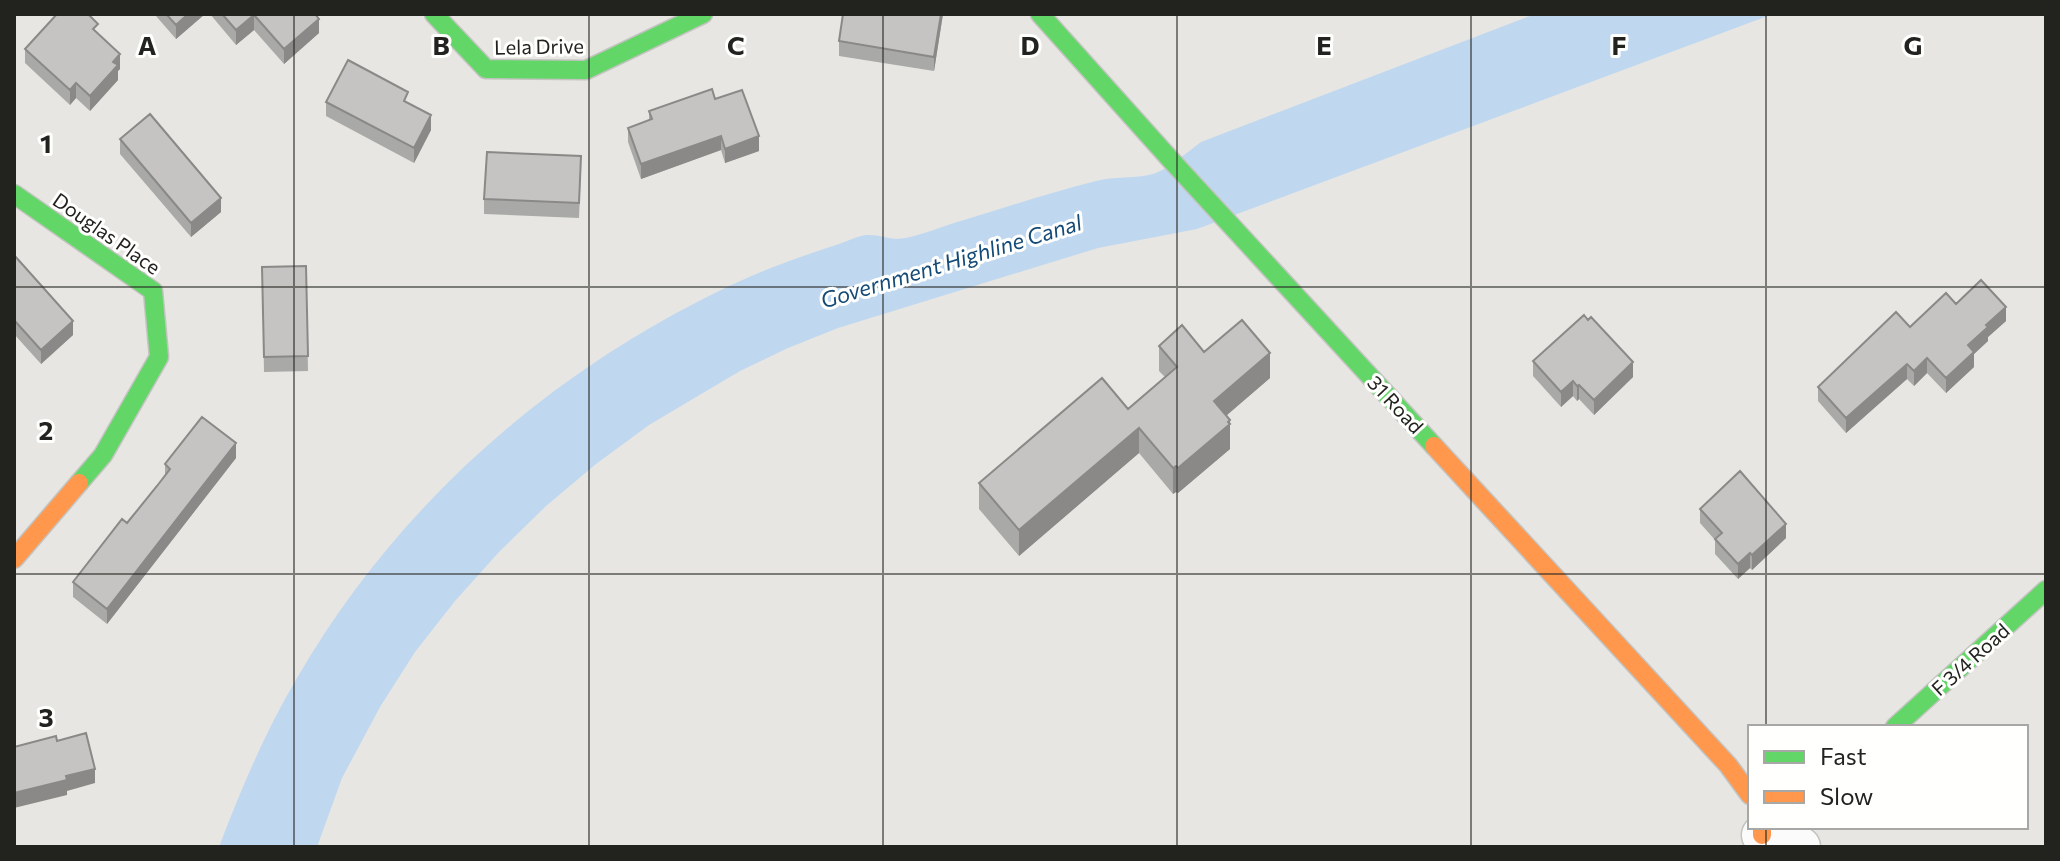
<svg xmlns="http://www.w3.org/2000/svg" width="2060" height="861" font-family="Commissioner,sans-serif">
<rect width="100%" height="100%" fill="#e7e6e2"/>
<!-- water -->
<path fill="#bfd8f0" d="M1535,14H1773L1197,229L1098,248L838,328L788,348L740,371L649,425L596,464L546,506L499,552L455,601L415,652L380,707L342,778L317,847H219C241,789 265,732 297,678C394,510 543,377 717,292C755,273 795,258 836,245C846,242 857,236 867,235C880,234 892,241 905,238C922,235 938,228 954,223C1001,209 1048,193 1096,181C1115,176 1135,179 1153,174C1166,171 1190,150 1201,142Z"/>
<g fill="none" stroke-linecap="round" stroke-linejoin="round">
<defs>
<path id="street" d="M1762,835L1800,847"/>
<path id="fast" d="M434,14L486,69L586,70L703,14
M1040,14L1170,159L1434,446
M14,194L153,291L159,357L103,455L79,483
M1895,727L2046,590"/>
<path id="slow" d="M1434,446L1728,765L1750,795
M14,559L79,483
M1762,827V835"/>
</defs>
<!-- street casing -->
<use href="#street" stroke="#c3c3c0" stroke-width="43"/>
<!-- fast casing -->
<use href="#fast" stroke="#c3c3c0" stroke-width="21"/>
<!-- slow casing -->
<use href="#slow" stroke="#c3c3c0" stroke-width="21"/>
<!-- street -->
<use href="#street" stroke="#fbfbfb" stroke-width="40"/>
<!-- fast -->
<use href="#fast" stroke="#63d668" stroke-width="18"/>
<!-- slow -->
<use href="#slow" stroke="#ff974d" stroke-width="18"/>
</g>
<!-- wall -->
<path fill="#a9a9a7" d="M156,14H205L176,39L156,16Z
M210,14H315L319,33L284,64L254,30L236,45Z
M943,14L934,71L839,56V41Z
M98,34L120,69L118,71V80L90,111L76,98L70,105L25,63V49Z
M715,99L759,151L725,163L721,150L641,179L628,142V128L649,120V111Z
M326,102L408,103L431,130L414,163L326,116Z
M120,139L221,212L191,237L120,154Z
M581,170L579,218L484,214V199Z
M14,255L73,335L41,364L14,334Z
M306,266L308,371L264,372L262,267Z
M1956,304L2006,321L1988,337V341L1974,354V367L1946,393L1927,373L1914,386L1907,379L1846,433L1818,401V387L1910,327Z
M1159,346L1204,352L1270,378L1226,416L1230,420V449L1178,493L1176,492L1173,494L1139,453L1019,556L979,509V483L1128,409L1165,377L1159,371Z
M1533,361L1633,377L1594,415L1579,399L1577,401L1573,396L1561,407L1533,376Z
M236,458L107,624L73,597V582L127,523L165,476V464Z
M1700,509L1786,538L1752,570L1750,568L1738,579L1715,554V540L1700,523Z"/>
<!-- shaded-wall -->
<path fill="#8a8988" d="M188,14H205L176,39V25Z
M941,14H943L934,71V57Z
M254,15V30L236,45V30Z
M319,19V33L284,64V49Z
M120,54V69L118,71V80L90,111V96Z
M76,83V98L70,105V90Z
M431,115V130L414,163V148Z
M721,136V150L641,179V164Z
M759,136V151L725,163V149Z
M221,198V212L191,237V223Z
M2006,307V321L1988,337V341L1974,354V367L1946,393V378L1968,345L1986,325Z
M73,321V335L41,364V350Z
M1270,353V378L1214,426V401Z
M1927,358V373L1914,386V371Z
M1633,362V377L1594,415V400Z
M1907,364V379L1846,433V418Z
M1573,381V396L1561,407V392Z
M1579,385V399L1577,401V386Z
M1230,420V449L1178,493V468Z
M1139,428V453L1019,556V530Z
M236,443V458L107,624V609Z
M1176,466V492L1173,494V468Z
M1786,524V538L1752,570V555Z
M1750,553V568L1738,579V564Z
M95,769V783L67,791V795L14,808V793L66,776Z"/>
<!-- building -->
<path fill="#c5c4c2" stroke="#8a8988" stroke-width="2" d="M57,14H88L98,24L93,29L120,54L113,62L118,65L90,96L76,83L70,90L25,49Z
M166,14H188L176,25Z
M222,14H315L319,19L284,49L254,15L236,30Z
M843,14H941L934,57L839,41Z
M348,60L408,92L404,101L431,115L414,148L326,102Z
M712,89L715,99L742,90L759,136L725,149L721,136L641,164L628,128L652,119L649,111Z
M150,114L221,198L191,223L120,139Z
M487,152L581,156L579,203L484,199Z
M14,255L73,321L41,350L14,320Z
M306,266L308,356L264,357L262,267Z
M1981,280L2006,307L1986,325L1988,327L1968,345L1974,352L1946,378L1927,358L1914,371L1907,364L1846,418L1818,387L1896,312L1910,327L1946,293L1956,304Z
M1584,315L1588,320L1591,317L1633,362L1594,400L1579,385L1577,386L1573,381L1561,392L1533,361Z
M1242,320L1270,353L1214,401L1230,420L1228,422L1230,424L1178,468L1176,466L1173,468L1139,428L1019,530L979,483L1102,378L1128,409L1177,367L1159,346L1182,325L1204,352Z
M202,417L236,443L107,609L73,582L122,519L127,523L157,486L170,469L165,464Z
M1740,471L1786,524L1752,555L1750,553L1738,564L1715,539L1722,533L1700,509Z
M86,733L95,769L66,776L67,780L14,793V747L56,736L57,741Z"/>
<!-- grid -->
<path fill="none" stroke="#22221f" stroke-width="2" stroke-opacity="0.55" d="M294,14V847M589,14V847M883,14V847M1177,14V847M1471,14V847M1766,14V727M14,287H2046M14,574H2046M1766,827V847"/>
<g text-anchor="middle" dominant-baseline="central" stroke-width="6" stroke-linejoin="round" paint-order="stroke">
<!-- street labels -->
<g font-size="20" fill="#22221f" stroke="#fffffe">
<text transform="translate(539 46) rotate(-1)">Lela Drive</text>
<text transform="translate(107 233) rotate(35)">Douglas Place</text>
<text transform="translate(1396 404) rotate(47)">31 Road</text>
<text transform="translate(1970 659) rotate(-42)">F 3/4 Road</text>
</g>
<!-- water labels -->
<g font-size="22" font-style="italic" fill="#144a77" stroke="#fffffe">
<text transform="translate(951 261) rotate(-17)">Government Highline Canal</text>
</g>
</g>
<g font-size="26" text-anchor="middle" font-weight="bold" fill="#22221f" stroke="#fffffe" stroke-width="6" stroke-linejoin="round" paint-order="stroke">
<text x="147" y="55">A</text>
<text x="441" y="55">B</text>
<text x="736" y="55">C</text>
<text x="1030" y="55">D</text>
<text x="1324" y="55">E</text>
<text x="1619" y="55">F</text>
<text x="1913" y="55">G</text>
<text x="46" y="153">1</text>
<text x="46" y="440">2</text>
<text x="46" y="727">3</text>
</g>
<!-- border -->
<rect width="2060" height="861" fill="none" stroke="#22221f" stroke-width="32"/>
<!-- legend -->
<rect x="1748" y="725" width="280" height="104" fill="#fffffe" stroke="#a7a7a5" stroke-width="2"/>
<rect x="1764" y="751" width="40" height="12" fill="#63d668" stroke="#a7a7a5" stroke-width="2"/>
<text x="1820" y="765" font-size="24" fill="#22221f">Fast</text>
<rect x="1764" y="791" width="40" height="12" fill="#ff974d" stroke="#a7a7a5" stroke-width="2"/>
<text x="1820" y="805" font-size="24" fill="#22221f">Slow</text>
</svg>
